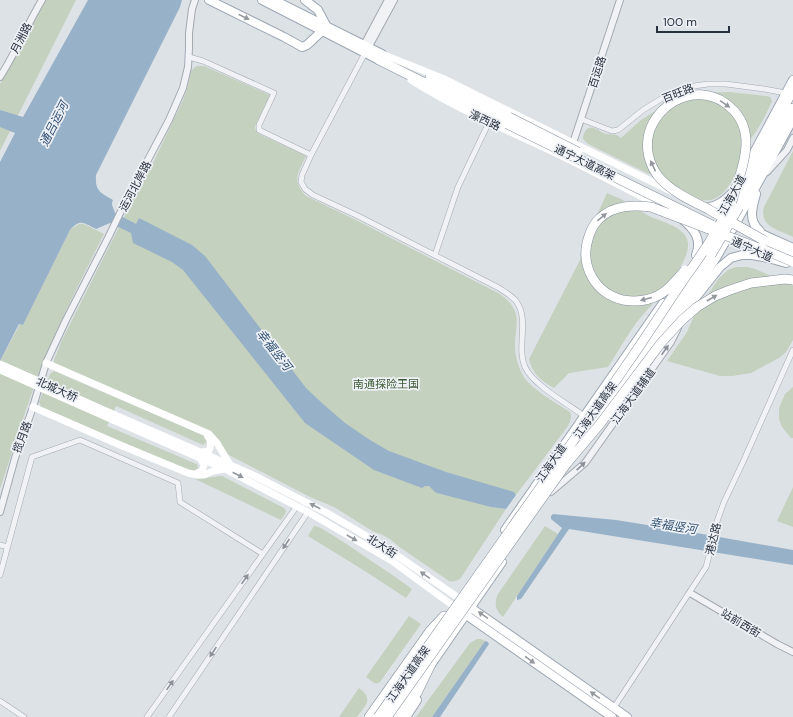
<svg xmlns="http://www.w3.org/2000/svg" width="793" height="717" font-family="'DM Sans','Noto Sans SC',sans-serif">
<rect width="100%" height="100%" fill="#dde2e7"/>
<!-- green -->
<path fill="#c4d1be" d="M43,0H76L0,151V84Z
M197,66H204L270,95L256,124L255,127L256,131L259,134L306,156C298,174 291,180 306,196L356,220L500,294C524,312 515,322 515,347C515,355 518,366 522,374C529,388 556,403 570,412C572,417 571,420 568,426L516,495L515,493L491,507L506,509L460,579C456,581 453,582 449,581L398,546C391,539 383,534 374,532L334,507L310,497L227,454L217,439L54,364V360L62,340L126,213L152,165L183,100L188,86L191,71L194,68Z
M729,92L766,96L770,97L772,101C768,111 757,133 749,140C740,162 728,212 695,198C681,192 667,182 654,175L649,174L588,144L583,139C583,136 584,133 586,130C591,123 600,132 606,134C612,135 616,133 621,138L641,120L666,104L698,93Z
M793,151V237C779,230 759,227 764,207Z
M607,193C611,195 616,197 621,199C630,204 638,210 647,215C658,221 680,225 686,237C699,259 646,309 634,326C625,339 617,353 608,367L569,373L554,388C541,381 532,373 529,359L580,260L581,250Z
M79,224H84L104,234C83,276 61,319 43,363C27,404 14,447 0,489V361L20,324L23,325L69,232L71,229Z
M736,267H747L755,269L793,285V340L786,352L779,358L751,373L732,376H720L667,361L687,332L694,316L719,278L728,270Z
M54,371L203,435L207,440L206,443L203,445L116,406L107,426L194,463L197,464L198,468L197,470L192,472L41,407L39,402L50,374Z
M793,387V438H791L782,427L779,419V408L785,394Z
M222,476L284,508L286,511L285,514L281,520L195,479Z
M793,487V527L777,521Z
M314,526C323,527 334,537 342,541C365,557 389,572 412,589L406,598L368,573L308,536Z
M545,526L558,534L503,617C495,610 494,603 498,594Z
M409,616L421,624L380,682C375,686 371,680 366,677Z
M477,639H481L485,641L432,717H416L470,643Z
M359,688C374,699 366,705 357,717H339Z"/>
<!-- water -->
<path fill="#97b1c8" d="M88,0H182L180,7L96,175C95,191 100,192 113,200C110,205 114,208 115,213L136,224L139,218L192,245L205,256L306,388L322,403L345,423L370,440L389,451L446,472L514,492L516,495L506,509L491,507L437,493L435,492L429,486H425L422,488L374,470L305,423L183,270L172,262L133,243L131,233L110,223L96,229C84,223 80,218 70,230L23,325L19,324L0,361V162L15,133L0,127V110L23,117Z
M553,514L616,520L691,532L793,550V565L569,529L521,599L517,600V596L562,528L551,519V516Z
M485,641L488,642L489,644L440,717H432Z"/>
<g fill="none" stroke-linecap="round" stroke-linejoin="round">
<defs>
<path id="minor" d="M365,53L311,155L302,175L301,182L305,189L313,195L358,216L499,288C505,292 512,296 516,301C530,320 516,347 525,367C533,385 568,404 584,416
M189,57L203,61L274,93L259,125V130L311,155
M581,119L612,131L618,130L643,110L661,99L677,91L694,86L708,84H726L764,89L786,93
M435,255L458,187L489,122
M0,545L8,547
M0,575L32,457L80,440L178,483L180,502L263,554
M0,701L24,717
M613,709L706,567L710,552L715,527L724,502L743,462L793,350
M147,717L297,506
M169,717L308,512"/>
<path id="tertiary" d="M364,45L388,0
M368,48L394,0
M0,77C16,52 27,25 42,0
M573,143L620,0
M767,172L787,150L793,138
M551,492L585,463L671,342L678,328
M0,512L15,458L33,407L46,363L66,320L108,238L123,207L169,120L183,88L188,67L189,48V33L192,9L195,0
M690,593L777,644L793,652"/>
<path id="primary" d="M209,0L284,37L302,47L307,45L322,31
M262,0L379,60
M274,0L382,54
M305,0L318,10L327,27
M743,173L793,80
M756,194C752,208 748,221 760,231
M706,208C718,206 724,201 733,192
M683,220C695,230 702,240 696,255
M753,230L793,248
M683,312L693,301L720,267L731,258L742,255H752L768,258L786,263
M654,346L716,258L736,223L793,119
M505,530L663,303
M467,605L627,717
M462,612L612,717
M428,669L502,562
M394,717L420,680
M406,717L417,700"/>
<path id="trunk" d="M379,60L507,124
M430,78L509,117
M736,196L793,90
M739,207L793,108
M765,241L793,254
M586,435L711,255
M369,717L430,631L444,616
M400,717L417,693L431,664"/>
</defs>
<!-- minor casing -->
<use href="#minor" stroke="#a3a9b1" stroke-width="6"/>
<!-- tertiary casing -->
<use href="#tertiary" stroke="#a3a9b1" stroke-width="8"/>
<!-- primary casing -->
<use href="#primary" stroke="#9ca6b3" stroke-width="10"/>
<!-- trunk casing -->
<use href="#trunk" stroke="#858f9e" stroke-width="10"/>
<!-- minor -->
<use href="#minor" stroke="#f0f2f6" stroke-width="5"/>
<!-- tertiary -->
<use href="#tertiary" stroke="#f0f2f6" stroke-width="6"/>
<!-- secondary -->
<path stroke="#fff" stroke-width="7" d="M382,54L442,78L573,143L671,191
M411,80C460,111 514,133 566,158C599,174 631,192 664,208
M46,363L209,434L217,443L229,463
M33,407L120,445L188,473L198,475H204L213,471L225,469
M115,415L251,474L327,513L382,545L457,597
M113,420L225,469L308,512L392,561L452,605
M202,452L209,451C211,446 212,441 208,437
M195,474L202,471L204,465L200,458"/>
<!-- primary -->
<use href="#primary" stroke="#fff" stroke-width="8"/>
<!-- trunk -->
<use href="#trunk" stroke="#fff" stroke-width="9"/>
<defs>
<path id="trunk-bridge" d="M509,117L578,152
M507,124L712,225
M760,248L793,262
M711,255L739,207
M685,270C677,279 669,290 659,295C648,301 635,302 623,300C594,293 579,264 589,236C591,230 594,223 600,218C614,205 633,205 651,207L764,250
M378,717C425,650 472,583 520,516C557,464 594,412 630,360C650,331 669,301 689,272C700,257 710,242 719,226C722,220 726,215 729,209C733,201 734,192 737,185C747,155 755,124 725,103C711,93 692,92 677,100C664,106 653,119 649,133C645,148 649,164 658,176C670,191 692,201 708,209C727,220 746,230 765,241
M387,717L567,463L600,424L661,343L682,320L697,307L715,296L730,290L751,283L785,279L793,280"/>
</defs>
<!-- trunk-bridge casing -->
<use href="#trunk-bridge" stroke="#858f9e" stroke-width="10" stroke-linecap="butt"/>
<!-- secondary-bridge -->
<path stroke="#fff" stroke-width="7" d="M0,364L115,415
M0,370L113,420"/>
<!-- trunk-bridge -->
<use href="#trunk-bridge" stroke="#fff" stroke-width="9"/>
</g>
<!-- one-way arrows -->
<defs><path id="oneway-solid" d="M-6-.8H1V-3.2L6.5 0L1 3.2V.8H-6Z"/></defs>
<g fill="#93989e">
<use href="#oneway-solid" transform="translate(244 17) rotate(26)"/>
<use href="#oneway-solid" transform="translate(725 104) rotate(35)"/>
<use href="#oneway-solid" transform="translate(653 166) rotate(-115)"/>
<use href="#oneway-solid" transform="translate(602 217) rotate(-39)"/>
<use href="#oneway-solid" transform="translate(712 298) rotate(-30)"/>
<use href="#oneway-solid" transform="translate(646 299) rotate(165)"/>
<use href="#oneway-solid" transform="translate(238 475) rotate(27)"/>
<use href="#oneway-solid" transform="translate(315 506) rotate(-153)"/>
<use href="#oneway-solid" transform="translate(352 538) rotate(30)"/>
<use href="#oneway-solid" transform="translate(425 575) rotate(-145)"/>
<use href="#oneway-solid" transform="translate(483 615) rotate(-145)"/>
<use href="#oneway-solid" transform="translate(530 660) rotate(36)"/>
<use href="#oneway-solid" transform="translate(595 695) rotate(-145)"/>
</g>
<g fill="#8c919a">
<use href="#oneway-solid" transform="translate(665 350) rotate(-55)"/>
<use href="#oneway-solid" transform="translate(581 466) rotate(-43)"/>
<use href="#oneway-solid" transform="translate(286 544) rotate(124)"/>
<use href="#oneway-solid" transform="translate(245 579) rotate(-55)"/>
<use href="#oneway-solid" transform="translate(213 652) rotate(124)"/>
<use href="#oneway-solid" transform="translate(170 685) rotate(-55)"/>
</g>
<g text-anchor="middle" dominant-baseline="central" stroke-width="3.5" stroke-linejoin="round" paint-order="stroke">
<!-- street labels -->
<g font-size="11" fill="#27303e" stroke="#edf0f5">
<text transform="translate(21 38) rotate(-63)">月洲路</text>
<text transform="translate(597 72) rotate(-72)">百运路</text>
<text transform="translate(678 93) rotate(-21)">百旺路</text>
<text transform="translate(485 120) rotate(25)">濠西路</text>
<text transform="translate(585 162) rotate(26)">通宁大道高架</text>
<text transform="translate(135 186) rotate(-62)">运河北岸路</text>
<text transform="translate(732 195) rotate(-61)">江海大道</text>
<text transform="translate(752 249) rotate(24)">通宁大道</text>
<text transform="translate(57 389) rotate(24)">北城大桥</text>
<text transform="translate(633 396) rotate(-54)">江海大道辅道</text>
<text transform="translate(595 410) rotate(-55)">江海大道高架</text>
<text transform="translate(22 437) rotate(-70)">揽月路</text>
<text transform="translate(551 463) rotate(-55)">江海大道</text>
<text transform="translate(713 539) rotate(-77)">港达路</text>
<text transform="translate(382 546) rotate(33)">北大街</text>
<text transform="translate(741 623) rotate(31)">站前西街</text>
<text transform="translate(408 674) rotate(-55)">江海大道高架</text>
</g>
<!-- park labels -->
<g font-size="11" fill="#3c5a34" stroke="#edf0f5">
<text x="386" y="384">南通探险王国</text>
</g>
<!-- water labels -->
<g font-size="12" font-style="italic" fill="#305072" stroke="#edf0f5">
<text transform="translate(54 124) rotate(-63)">通吕运河</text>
<text transform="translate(274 350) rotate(52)">幸福竖河</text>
<text transform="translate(673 526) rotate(9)">幸福竖河</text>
</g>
</g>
<!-- scale -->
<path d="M657 26v6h72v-6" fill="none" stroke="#27303e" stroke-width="2"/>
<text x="663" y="26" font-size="12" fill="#27303e" stroke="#edf0f5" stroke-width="3" paint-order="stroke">100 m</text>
</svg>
